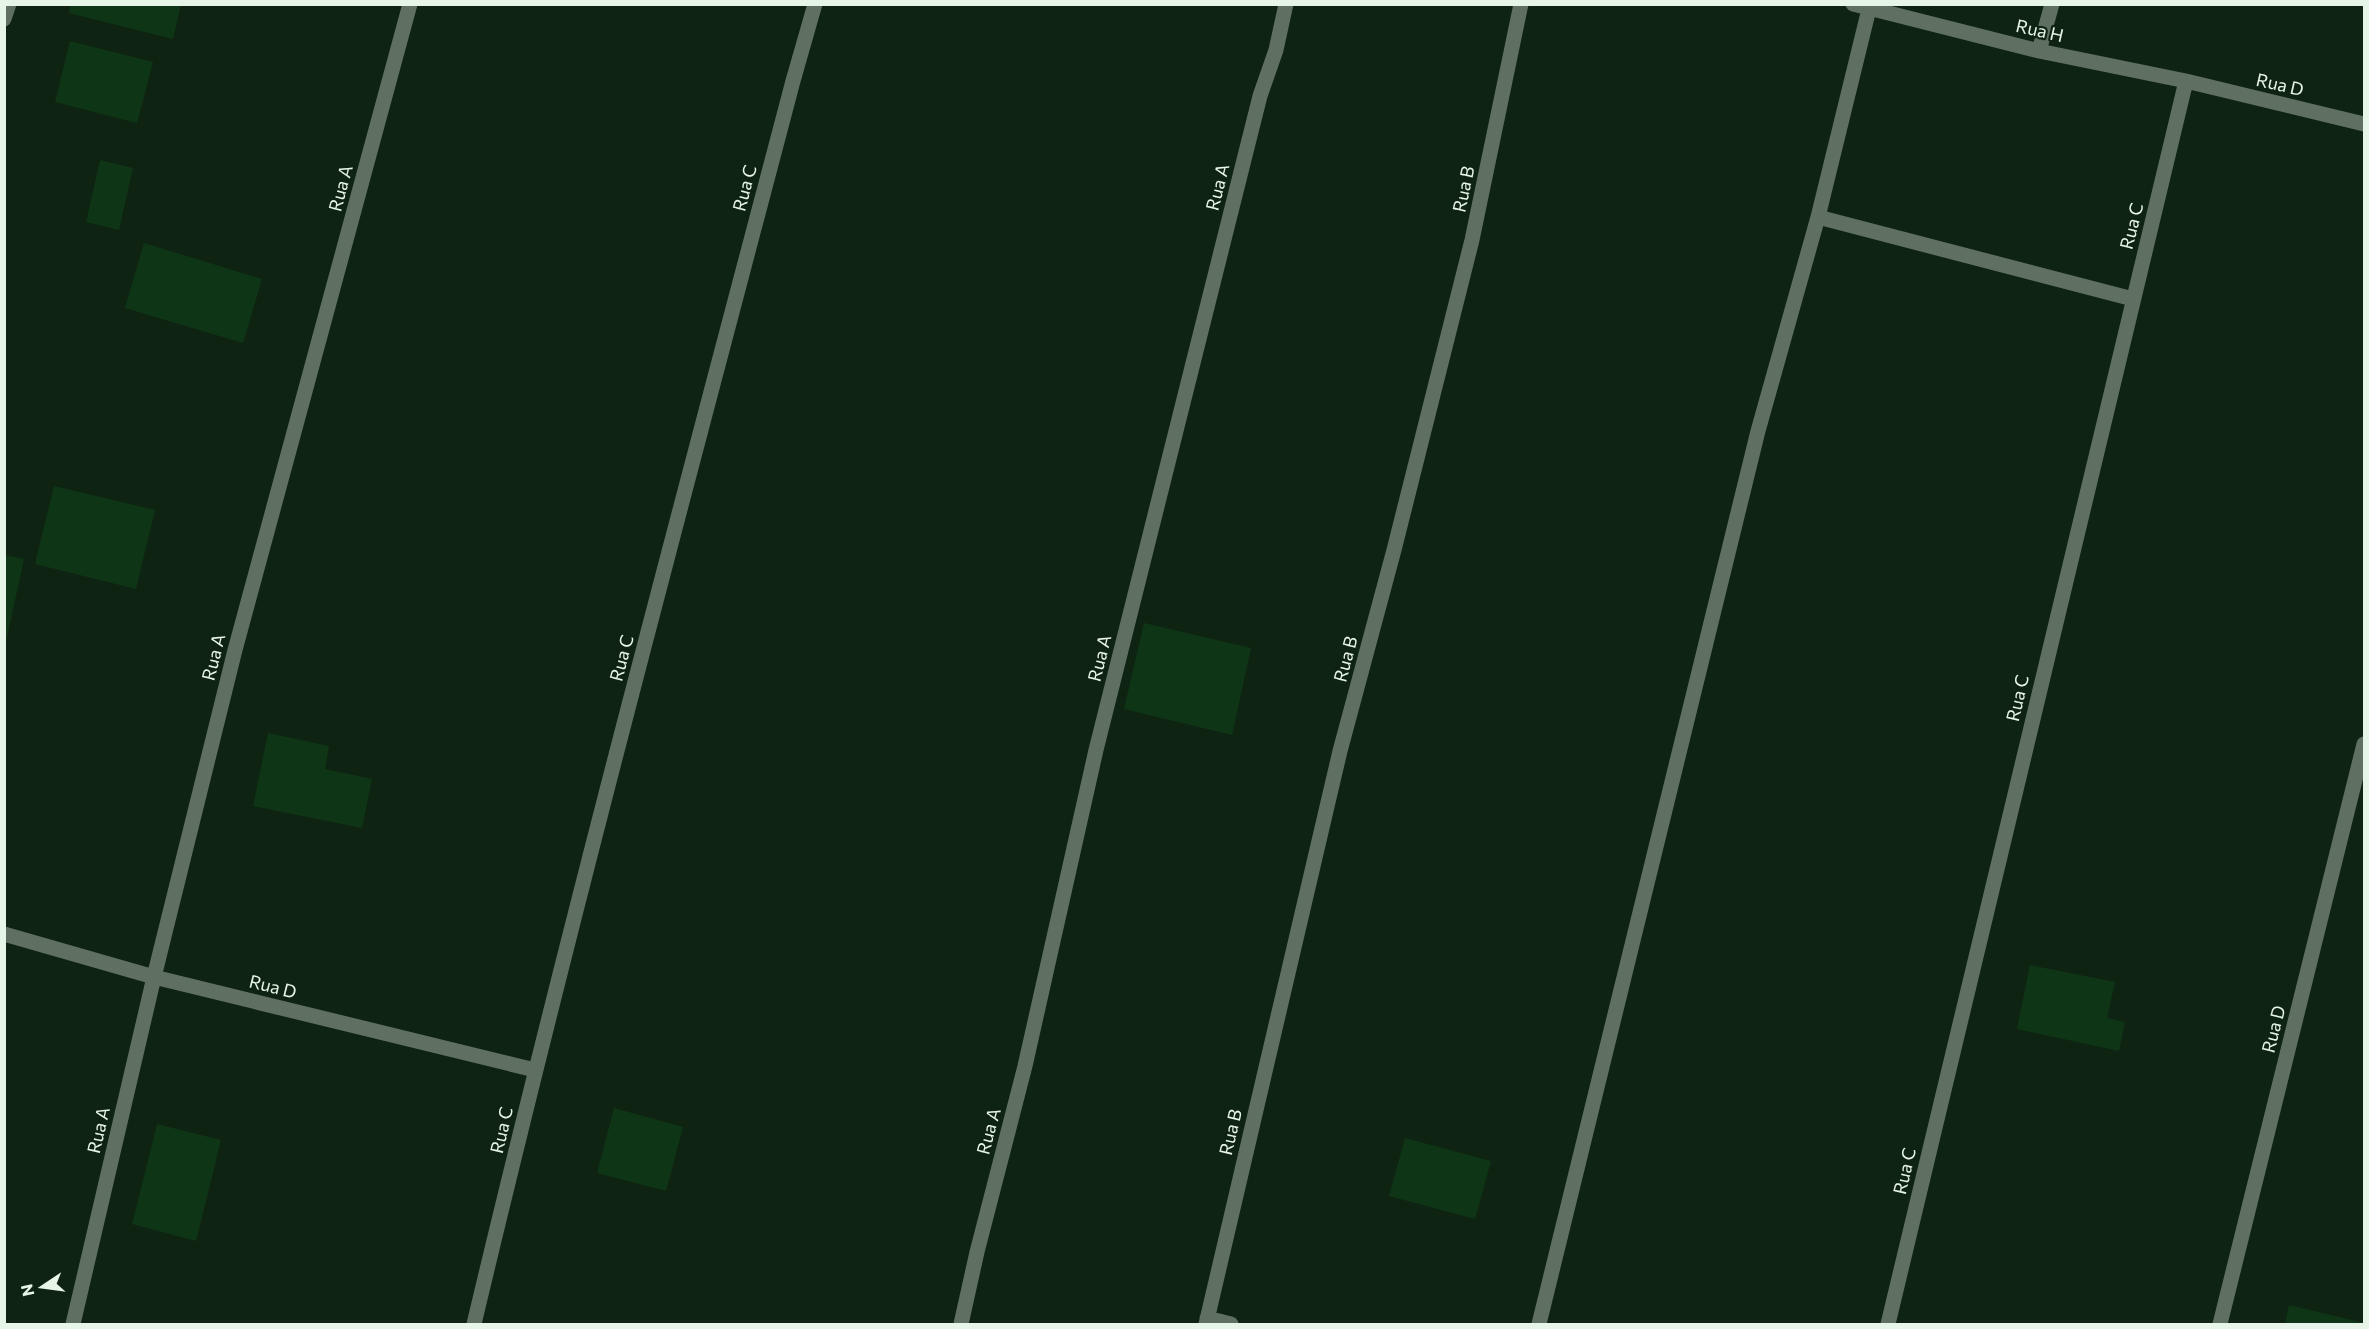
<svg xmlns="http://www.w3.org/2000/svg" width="2369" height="1329" font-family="Commissioner,sans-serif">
<rect width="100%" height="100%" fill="#0f2312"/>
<!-- building -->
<path fill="#0e3616" d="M71,4H181L173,39L69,13Z
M70,41L153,62L137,123L55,102Z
M100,160L133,168L119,230L86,222Z
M144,243L262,279L243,343L125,308Z
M54,486L155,510L136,589L35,564Z
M5,555L24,559L6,642H5Z
M1144,623L1251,648L1232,735L1124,709Z
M268,733L329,746L325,769L372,779L362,828L253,806Z
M2030,965L2115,982L2107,1018L2125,1022L2119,1051L2017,1029Z
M614,1108L683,1127L666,1191L597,1173Z
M157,1124L221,1140L196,1241L132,1224Z
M1405,1138L1491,1161L1475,1219L1389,1196Z
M2289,1305L2364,1323V1324H2285Z"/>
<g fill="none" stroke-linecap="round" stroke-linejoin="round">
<!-- street -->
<path stroke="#5f7060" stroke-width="15" d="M1853,4L2039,51L2186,81L2364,124
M4,19L9,4
M2039,51L2052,4
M1818,217L2133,299
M4,934L154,977L535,1070
M1207,1318L1231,1324
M73,1324L154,977L235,650L410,4
M474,1324C573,908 684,495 793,81L815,4
M961,1324L977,1252L1025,1066L1096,750L1260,96L1276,50L1286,4
M1206,1324L1340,751L1394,550L1472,240L1521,4
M1539,1324L1758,431L1818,217L1869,9
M1888,1324L2186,81
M2220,1324L2364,744"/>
</g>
<g text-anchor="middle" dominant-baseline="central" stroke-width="4.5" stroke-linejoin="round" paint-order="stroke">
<!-- street labels -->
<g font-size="18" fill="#e7f5e8" stroke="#0f2312">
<text transform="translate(2040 30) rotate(13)">Rua H</text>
<text transform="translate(2280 84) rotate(13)">Rua D</text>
<text transform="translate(1217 187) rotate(-76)">Rua A</text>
<text transform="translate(340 188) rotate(-75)">Rua A</text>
<text transform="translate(744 188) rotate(-75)">Rua C</text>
<text transform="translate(1463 189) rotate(-78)">Rua B</text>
<text transform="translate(2131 226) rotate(-76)">Rua C</text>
<text transform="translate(213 657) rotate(-76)">Rua A</text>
<text transform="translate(621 658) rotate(-75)">Rua C</text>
<text transform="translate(1099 658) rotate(-76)">Rua A</text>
<text transform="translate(1345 659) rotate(-75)">Rua B</text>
<text transform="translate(2017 698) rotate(-77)">Rua C</text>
<text transform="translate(273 986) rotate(14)">Rua D</text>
<text transform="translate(2273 1029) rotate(-76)">Rua D</text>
<text transform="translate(98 1130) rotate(-77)">Rua A</text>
<text transform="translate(501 1130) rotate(-77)">Rua C</text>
<text transform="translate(988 1131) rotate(-75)">Rua A</text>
<text transform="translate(1230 1132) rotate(-77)">Rua B</text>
<text transform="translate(1904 1171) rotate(-77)">Rua C</text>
</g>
</g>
<!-- border -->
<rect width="2369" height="1329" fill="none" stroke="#e7f5e8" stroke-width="12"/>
<!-- north arrow -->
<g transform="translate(42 1287) rotate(257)" stroke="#0f2312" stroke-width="4.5" paint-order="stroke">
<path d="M0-4.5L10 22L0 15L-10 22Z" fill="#e7f5e8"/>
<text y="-9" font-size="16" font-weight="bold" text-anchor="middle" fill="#e7f5e8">N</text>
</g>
</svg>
